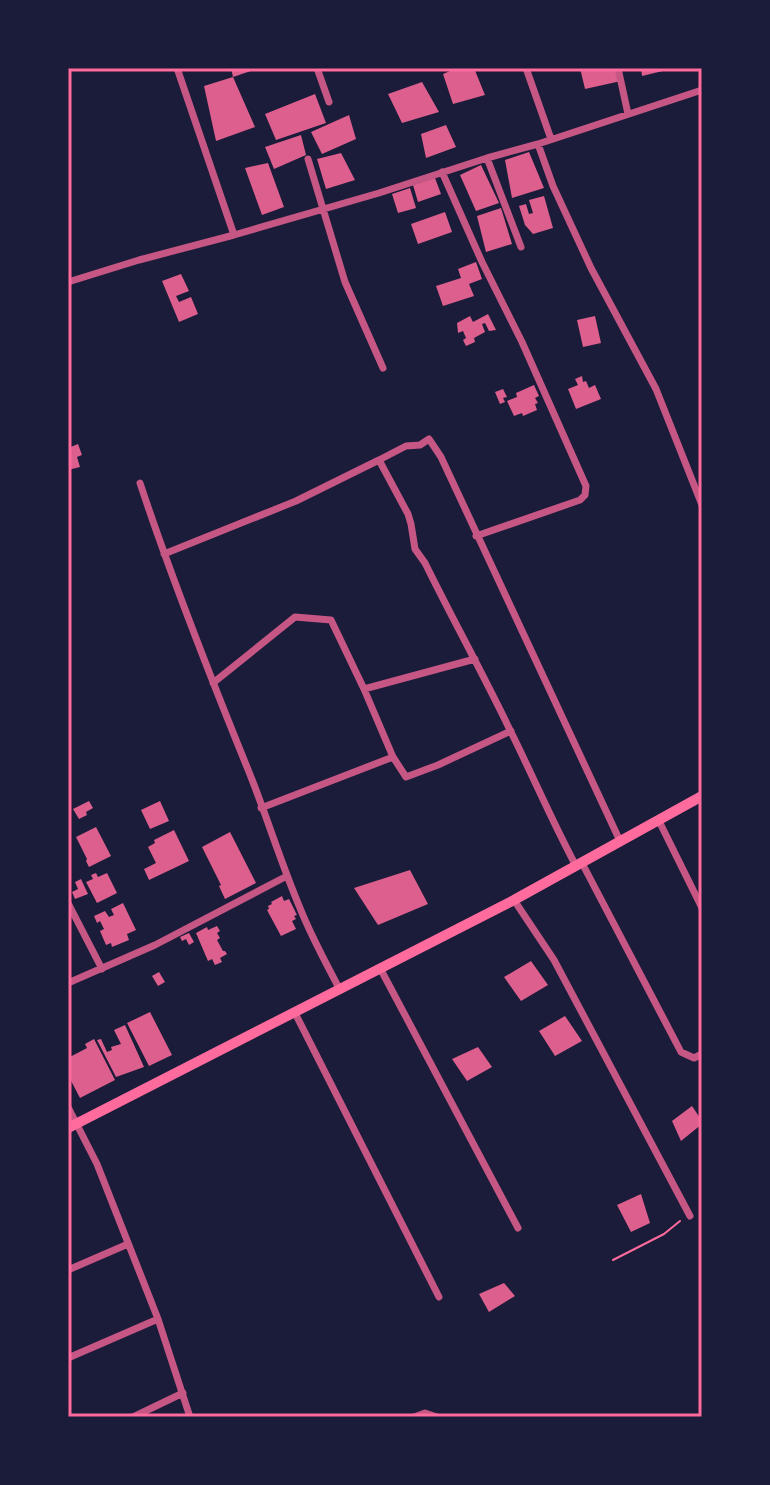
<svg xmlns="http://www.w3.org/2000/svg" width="770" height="1485" font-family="'Work Sans',sans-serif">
<rect width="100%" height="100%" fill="#1b1b3a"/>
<!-- building -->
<path fill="#dd5f8e" d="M231,68H260L233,77L255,127L216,141L204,86L233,77Z
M457,68H474L485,95L453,104L443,74Z
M580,68H616L621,81L585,89Z
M641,68H671V69L642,76Z
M422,82L439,112L402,123L388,94Z
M315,94L326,123L276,140L265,114Z
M349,115L356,139L322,154L311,132Z
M446,125L456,147L426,158L421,134Z
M301,135L306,155L274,169L265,147Z
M529,152L544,188L512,198L505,160Z
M341,153L355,180L326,189L317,159Z
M268,163L284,207L262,215L245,168Z
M481,165L499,203L476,211L460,175Z
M435,178L441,194L418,202L413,185Z
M410,188L416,208L398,213L392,194Z
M544,196L553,228L533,234L525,225L519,206L526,204L529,214L533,213L529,200Z
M501,208L512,244L486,252L477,216Z
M445,212L452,232L418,244L411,224Z
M476,262L482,279L469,284L474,296L443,306L436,286L461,278L458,269Z
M181,274L189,291L176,296L179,302L191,297L198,314L179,322L162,281Z
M488,314L496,330L489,331L485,323L482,324L485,332L474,338L475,342L466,346L463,340L466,338L463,331L458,333L457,323L470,316L473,322Z
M595,316L601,343L583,347L577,320Z
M582,376L583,382L586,381L589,388L595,385L601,399L576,409L568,389L578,385L575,379Z
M534,385L539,396L535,398L538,403L535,404L537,410L523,416L522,413L514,416L507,401L517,397L516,393Z
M503,389L507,397L503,398L505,402L500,404L495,392Z
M78,444L82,455L77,457L80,467L68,470V448Z
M89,801L93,808L86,812L87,815L79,819L73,809Z
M160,801L169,821L150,829L141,810Z
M96,827L111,856L89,867L86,861L87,859L76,837Z
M174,830L189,861L149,880L144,869L156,863L148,847L155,843L154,840Z
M230,832L256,883L225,899L219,886L221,885L202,847Z
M410,870L428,904L378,925L354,888Z
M96,873L98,877L107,873L117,893L97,903L86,882L93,879L91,875Z
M81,879L88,894L75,899L72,892L78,889L75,882Z
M282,896L284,901L289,899L297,915L294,916L296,919L292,921L296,929L281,936L267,910L269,909L268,906L272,904L271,902Z
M123,903L136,930L127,934L129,940L112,947L111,943L106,945L100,931L104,929L100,921L97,923L94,916L105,911L109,917L114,915L111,909Z
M217,926L220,931L217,933L220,938L217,940L223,951H225L227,954L220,958L222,962L215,965L212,959L208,961L196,933L207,927L208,930Z
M189,933L194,942L189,945L186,939L182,941L180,937Z
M531,961L548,985L521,1001L504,977Z
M159,972L165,982L158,986L152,976Z
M150,1012L172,1055L149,1066L127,1023Z
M565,1016L582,1041L555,1056L539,1031Z
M125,1025L144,1067L116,1077L97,1040L101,1039L107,1052L112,1050L111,1047L121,1044L114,1030Z
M94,1039L115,1080L80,1098L68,1075V1058L87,1048L85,1044Z
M478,1047L492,1067L467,1081L452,1059Z
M692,1106L702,1121V1124L681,1141L672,1121Z
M641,1194L650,1223L631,1232L617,1205Z
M504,1283L515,1296L489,1312L479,1294Z"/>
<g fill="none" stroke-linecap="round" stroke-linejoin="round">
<!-- path -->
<path stroke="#ff6b9d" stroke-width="2" d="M613,1260L664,1234L680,1221"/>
<!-- minor -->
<path stroke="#c65784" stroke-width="7" d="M177,68L234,235
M317,68L329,102
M526,68L551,139
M618,68L628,114
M538,144L553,186L591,268L656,389L702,505
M487,158L521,247
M308,159L345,282L383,368
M442,172L482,262L522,342L586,486L585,495L580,500L476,536
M68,282L139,260L234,235L379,193L487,158L538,144L702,90
M379,460L406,446L420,445L429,439L441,457L620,841
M140,483C172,580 210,676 249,772C267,817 281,863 300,908C311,936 326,963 340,990
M164,554L296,501L379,460L408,514L411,524L415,549L425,563C452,618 482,672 509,728C532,774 552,821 576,866
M213,683L295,617L331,620L364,689L393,757L406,777L438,765L511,731
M364,689L475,659
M261,808L393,757
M659,821L702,908
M582,863L681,1052L694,1058L702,1054
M514,900L554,960L690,1216
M68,903L102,969
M380,968L518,1228
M68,983L155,945L287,876
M295,1013L439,1297
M68,1107L97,1164L158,1319L190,1417
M68,1270L128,1244
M68,1358L158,1319
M133,1417L183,1393
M414,1417L425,1413L437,1417"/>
<!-- secondary -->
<path stroke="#ff6b9d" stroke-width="10" d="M68,1128L514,900L702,796"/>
</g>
<!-- border -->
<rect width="770" height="1485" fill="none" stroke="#1b1b3a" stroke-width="140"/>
<rect x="70" y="70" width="630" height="1345" fill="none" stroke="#ff6b9d" stroke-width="3"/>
</svg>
